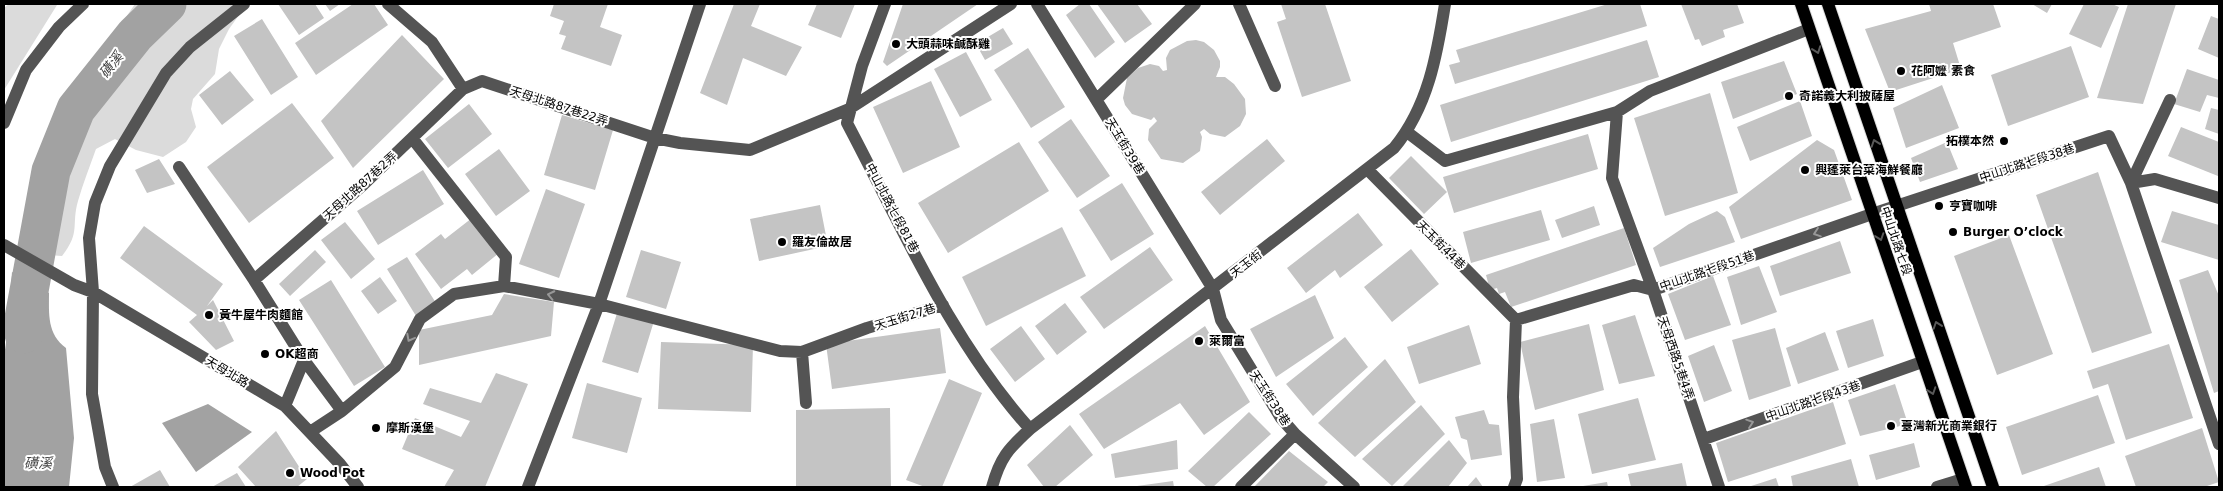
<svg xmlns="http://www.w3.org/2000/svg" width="2223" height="491" font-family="'DejaVu Sans','Noto Sans TC',sans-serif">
<rect width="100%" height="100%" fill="#fff"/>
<!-- green -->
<path fill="#dbdbdb" d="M9,4L57,5L4,90V8Z
M135,4H247L229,29L219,49L215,74L193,99L191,109L196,127L186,142L163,157L136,150L115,139L96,149C90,166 83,183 78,201C71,225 81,232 62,256L48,255L21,237C32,189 50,140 74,97C91,65 115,34 135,4Z"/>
<!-- water -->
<path fill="#a2a2a2" d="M12,272L49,293C49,314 47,334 66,348L74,438L69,487H4V354C7,348 11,285 12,272Z
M208,404L252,432L196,472L162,423Z"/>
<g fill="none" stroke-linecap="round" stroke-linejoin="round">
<!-- river -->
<path stroke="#a2a2a2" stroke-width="39" d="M24,334V318L51,171L76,109L135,35L167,4"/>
</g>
<!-- building -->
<path fill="#c4c4c4" d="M278,4H315L324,18L299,35Z
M325,4H340L330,11Z
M353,4H374L388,25L316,75L295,43Z
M554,4H608L600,27L622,35L611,66L561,49L566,36L559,34L564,21L550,16Z
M734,4H760L751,26L802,47L786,76L743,58L727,105L700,93Z
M817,4H855L841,38L808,25Z
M903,4H978L887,66L883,62Z
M1080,4H1089L1115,42L1095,58L1066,15Z
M1097,4H1137L1152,24L1125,43Z
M1281,4H1325L1351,81L1302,97L1277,22L1286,19Z
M1608,4H1640L1647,26L1455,84L1449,65L1460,62L1456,50Z
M1681,4H1737L1744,23L1723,30L1725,37L1702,46L1699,39L1695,40Z
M1929,4H1993L2001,27L1953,43L1961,69L1890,92L1865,29L1931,11Z
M2032,4H2052L2047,13Z
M2084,4H2112L2119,7L2101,48L2069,34Z
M2128,4H2176L2143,104L2097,98Z
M2211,16L2219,19V58L2198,49Z
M262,19L298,77L271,95L234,36Z
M1003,28L1013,44L985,60L976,44Z
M402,35L444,79L353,168L321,121Z
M1196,40L1204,42L1214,50L1220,61V67L1216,77H1225L1234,84L1245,99L1246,114L1240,126L1225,137L1210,134L1204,129L1200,132L1202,137L1200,151L1183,163L1161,159L1148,140L1149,129L1157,121L1154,117L1151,120L1132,114L1125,105L1123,98L1127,78L1138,68L1150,64L1159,66L1163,71L1167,70L1166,58L1170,50L1187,41Z
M1647,40L1659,77L1451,142L1440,105Z
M2071,46L2089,97L2008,126L1991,75Z
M1028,48L1065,107L1031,128L994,70Z
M966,52L992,100L960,117L934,69Z
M1784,61L1797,94L1733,119L1721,82Z
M2187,69L2219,80V98L2207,95L2200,112L2174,104Z
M230,71L254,100L222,125L199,95Z
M931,81L960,147L903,173L873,107Z
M1942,85L1959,128L1906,148L1893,108Z
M1710,93L1738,193L1665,216L1634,118Z
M1800,101L1812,136L1750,161L1737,127Z
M292,103L334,158L249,223L207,167Z
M469,104L492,134L448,168L425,139Z
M2211,108L2219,110V134L2205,129Z
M562,115L613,130L595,190L544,175Z
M1071,119L1110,176L1077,198L1038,142Z
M2181,127L2219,142L2218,176L2168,156Z
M1588,134L1598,169L1454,213L1443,177Z
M1267,139L1285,161L1220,215L1201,192Z
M1817,140L1834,150L1852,200L1741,239L1729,207Z
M1019,142L1049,191L948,253L918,203Z
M1947,142L1958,169L1920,182L1911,158Z
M499,149L530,191L496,216L465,174Z
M1411,156L1447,192L1424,214L1389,178Z
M159,159L175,184L147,193L135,170Z
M423,170L444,204L378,245L357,211Z
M2098,172L2152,333L2092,353L2036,195Z
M1122,183L1154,234L1111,261L1079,210Z
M546,189L585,204L559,278L519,264Z
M820,205L828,246L759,261L750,219Z
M1594,206L1600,225L1562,238L1555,220Z
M1541,210L1550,240L1471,263L1463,232Z
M1717,211L1725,217L1735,242L1660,267L1653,248L1689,224Z
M2172,211L2219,225V260L2161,242Z
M1358,213L1383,245L1340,278L1335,270L1306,293L1287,268Z
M472,218L499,253L472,275L467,269L441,289L415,254L441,234L445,239Z
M345,222L375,259L351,279L321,240Z
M144,226L223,284L207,306L213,300L234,341L216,350L189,322L197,315L120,258Z
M1062,227L1086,276L986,326L962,277Z
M1624,228L1636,265L1511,307L1505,292L1499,294L1497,288L1490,290L1486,275Z
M2009,235L2053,354L1997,375L1954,256Z
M1840,241L1851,273L1780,296L1770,266Z
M1150,247L1173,280L1104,329L1080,297Z
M1411,249L1439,284L1392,322L1364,287Z
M315,250L326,262L290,296L279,284Z
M641,250L681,262L666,309L626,297Z
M407,257L436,303L416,316L387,269Z
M1759,266L1777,312L1741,325L1727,277Z
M2208,270L2219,296V391L2214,393L2179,280Z
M1713,276L1731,325L1685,340L1668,294Z
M380,277L397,301L378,314L361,291Z
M331,280L385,367L354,386L299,300Z
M504,294L554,302L551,336L419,365V330L492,315Z
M1315,295L1334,338L1276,377L1250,329Z
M1065,303L1087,332L1057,355L1035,326Z
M618,310L654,321L638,373L602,362Z
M1635,315L1655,376L1619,384L1602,325Z
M1873,319L1884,356L1848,368L1836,331Z
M1589,324L1604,390L1535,410L1520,342Z
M1469,325L1481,364L1419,384L1407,347Z
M1021,326L1045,359L1015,382L990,349Z
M1205,326L1250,402L1204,435L1180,403L1104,449L1079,414Z
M940,328L946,373L832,389L826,344Z
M1775,328L1791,386L1749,400L1732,340Z
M1825,332L1839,370L1798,384L1786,348Z
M1345,337L1368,367L1313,416L1286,384Z
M661,342L753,345L751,412L658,409Z
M2169,344L2193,418L2126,440L2108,384L2093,389L2087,371Z
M1714,345L1732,391L1704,402L1688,356Z
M1385,359L1416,402L1355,457L1318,423Z
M496,373L528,384L485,487H444L454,470L402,449L415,418L461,437L470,421L423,404L430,388L481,403Z
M949,379L982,393L942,487H925L906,480Z
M587,383L642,398L627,453L572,438Z
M1895,384L1908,424L1860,436L1848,400Z
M2098,395L2115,443L2022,475L2006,427Z
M1638,398L1656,460L1592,474L1578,414Z
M1833,402L1846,444L1728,482L1716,443Z
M1421,405L1445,434L1392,486L1362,459Z
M890,408L891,487H796V410Z
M1484,410L1489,424L1499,425L1502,455L1471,460L1467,440L1461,438L1455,417Z
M1249,412L1271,434L1213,487H1207L1188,471Z
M1554,419L1565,478L1537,482L1530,424Z
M1070,425L1093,455L1055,487H1044L1027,465Z
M2202,428L2219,482L2204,487H2136L2125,456Z
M276,431L307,479L297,487H256L238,467Z
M1177,440L1178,469L1115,478L1111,454Z
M1449,440L1467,463L1448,487H1402Z
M1914,443L1920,467L1876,480L1869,455Z
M1289,451L1328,482L1323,487H1254Z
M1851,459L1859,487H1793L1791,476Z
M1682,463L1687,487H1631L1628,474Z
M2099,467L2106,487H2041Z
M160,470L170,487H130Z
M237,473L246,487H212Z
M1476,477L1483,487H1467Z
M1776,478L1779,487H1748Z
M1173,481L1174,487H1137V486Z
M1607,482L1608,487H1584L1583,486Z"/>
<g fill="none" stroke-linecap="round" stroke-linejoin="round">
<defs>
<path id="major" d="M1801,4L1966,487
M1828,4L1993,487"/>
</defs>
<!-- major casing -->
<use href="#major" stroke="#dbdbdb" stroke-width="14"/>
<!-- minor -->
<path stroke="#545454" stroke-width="12" d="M388,4L432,42L463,89
M885,4L862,66L847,123C902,227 951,341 1030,429
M1037,4L1213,289L1221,320L1281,418L1295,434L1354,487
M1239,4L1275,86
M1097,99L1195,4
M1617,112L1612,178L1653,290L1719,487
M4,123L26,70L59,27L83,4
M1407,132L1445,161L1617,112L1650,91L1809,29
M412,138L506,257L504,286
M179,167L254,280L304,360L285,406
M1367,169L1516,320
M2131,183L2170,100
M2131,183L2155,179L2219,198
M4,245L74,285L93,292L285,406L340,464L358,487
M254,280L363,185L463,89L482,81L655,138L680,143L750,150L849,109L1011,4
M1516,320L1634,285L1653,290L1872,214L2109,136L2131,183L2219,444
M304,360L342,411L310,432
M806,403L802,352L867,328L943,305
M342,411L395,367L420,319L454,294L504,286L599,304L780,351L802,352
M1704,439L1922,362
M113,487L105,467L92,394L93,292L89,238L95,203L110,166L166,73L190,47L244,4
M528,487L599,304L700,4
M992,487C1000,458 1008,449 1030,429L1394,148C1428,107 1437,55 1445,4
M1241,487L1295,434
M1514,487L1517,479L1513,397L1516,320
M1937,487L1963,479"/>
<!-- major -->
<use href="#major" stroke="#000" stroke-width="12"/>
</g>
<!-- one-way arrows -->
<defs><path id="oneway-chevron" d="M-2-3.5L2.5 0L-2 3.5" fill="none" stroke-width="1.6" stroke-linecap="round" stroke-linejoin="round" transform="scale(1.25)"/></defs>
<g stroke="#595959">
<use href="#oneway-chevron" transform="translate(1817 50) rotate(70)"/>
<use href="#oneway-chevron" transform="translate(1875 143) rotate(-109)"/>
<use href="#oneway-chevron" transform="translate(1880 237) rotate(71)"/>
<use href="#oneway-chevron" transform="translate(1937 325) rotate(-109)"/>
<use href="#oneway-chevron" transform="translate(1932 391) rotate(71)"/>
</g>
<g stroke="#989898">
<use href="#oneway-chevron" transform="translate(1817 233) rotate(161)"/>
<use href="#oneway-chevron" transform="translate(551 295) rotate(-168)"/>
<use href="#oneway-chevron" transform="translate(410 338) rotate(118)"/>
<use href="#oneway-chevron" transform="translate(1750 423) rotate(-19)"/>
</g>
<!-- markers -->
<g fill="#000" stroke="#fff" stroke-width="2">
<circle cx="896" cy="44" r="5"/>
<circle cx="1901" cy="71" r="5"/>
<circle cx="1789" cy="96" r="5"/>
<circle cx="2004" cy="141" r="5"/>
<circle cx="1805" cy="170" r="5"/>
<circle cx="1939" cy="206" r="5"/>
<circle cx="1953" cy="232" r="5"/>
<circle cx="782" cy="242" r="5"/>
<circle cx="209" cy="315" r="5"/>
<circle cx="1199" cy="341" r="5"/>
<circle cx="265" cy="354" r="5"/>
<circle cx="1891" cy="426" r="5"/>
<circle cx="376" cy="428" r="5"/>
<circle cx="290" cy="473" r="5"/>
</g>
<g text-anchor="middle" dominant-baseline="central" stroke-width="4" stroke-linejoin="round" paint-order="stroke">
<!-- poi labels -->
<g font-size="12" font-weight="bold" fill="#000" stroke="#fff" text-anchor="start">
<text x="906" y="44">大頭蒜味鹹酥雞</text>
<text x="1911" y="71">花阿嬤 素食</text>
<text x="1799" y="96">奇諾義大利披薩屋</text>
<text x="1994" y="141" text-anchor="end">拓樸本然</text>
<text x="1815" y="170">興蓬萊台菜海鮮餐廳</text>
<text x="1949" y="206">亨寶咖啡</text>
<text x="1963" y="232">Burger O’clock</text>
<text x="792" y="242">羅友倫故居</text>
<text x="219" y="315">黃牛屋牛肉麵館</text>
<text x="1209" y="341">萊爾富</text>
<text x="275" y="354">OK超商</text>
<text x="1901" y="426">臺灣新光商業銀行</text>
<text x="386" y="428">摩斯漢堡</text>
<text x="300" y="473">Wood Pot</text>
</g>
<!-- street labels -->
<g font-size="12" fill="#000" stroke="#fff">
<text transform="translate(559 106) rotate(18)">天母北路87巷22弄</text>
<text transform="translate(1125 146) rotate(59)">天玉街39巷</text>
<text transform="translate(2027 163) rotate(-18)">中山北路七段38巷</text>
<text transform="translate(360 186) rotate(-42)">天母北路87巷2弄</text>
<text transform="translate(892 208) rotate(62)">中山北路七段81巷</text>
<text transform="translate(1896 241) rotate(71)">中山北路七段</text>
<text transform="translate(1441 245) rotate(45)">天玉街44巷</text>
<text transform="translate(1246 264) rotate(-38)">天玉街</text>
<text transform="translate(1707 271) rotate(-19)">中山北路七段51巷</text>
<text transform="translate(905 317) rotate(-17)">天玉街27巷</text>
<text transform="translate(1676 358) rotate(71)">天母西路5巷4弄</text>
<text transform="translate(227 372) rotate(31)">天母北路</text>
<text transform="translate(1270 398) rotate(57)">天玉街38巷</text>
<text transform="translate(1813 401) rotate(-19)">中山北路七段43巷</text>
</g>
<!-- water labels -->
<g font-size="14" font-style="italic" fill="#434343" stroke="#fff">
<text transform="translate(111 65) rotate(-52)">磺溪</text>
<text x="38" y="463">磺溪</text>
</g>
</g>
<!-- border -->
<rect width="2223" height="491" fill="none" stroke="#000000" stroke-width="10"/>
</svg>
